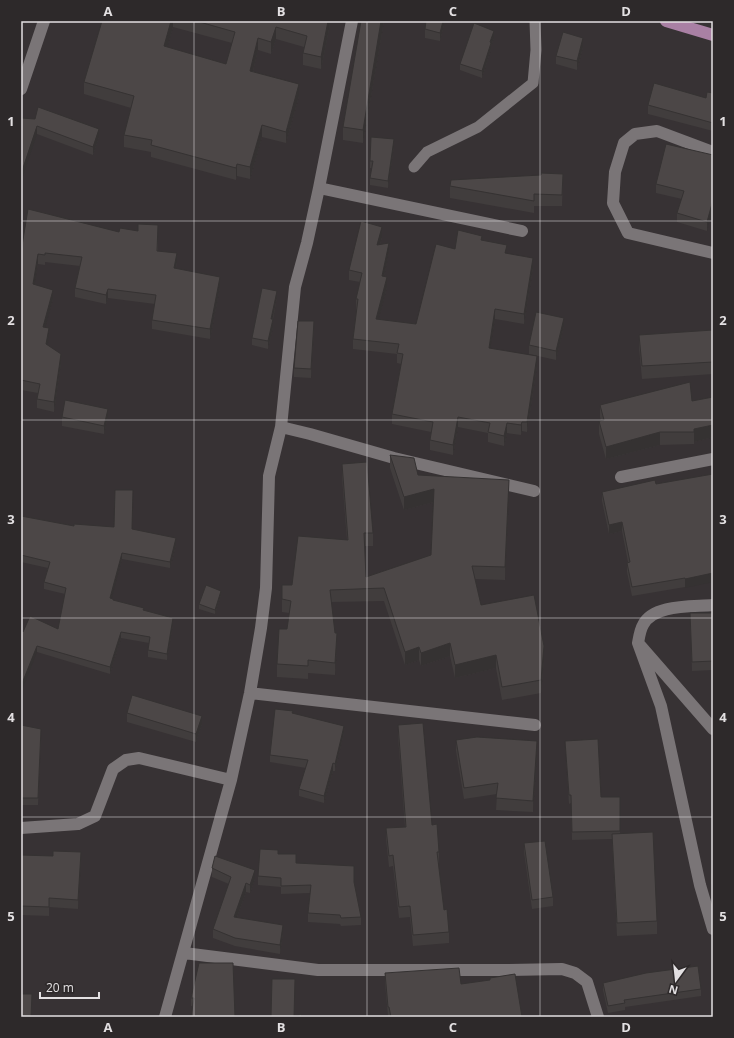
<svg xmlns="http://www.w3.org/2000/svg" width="734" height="1038" font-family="'Open Sans',sans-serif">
<rect width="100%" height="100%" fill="#373234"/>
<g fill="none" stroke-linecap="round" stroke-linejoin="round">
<!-- lane -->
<path stroke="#7a7577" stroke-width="11" d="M414,167L427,152L478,127L533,83L536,50L535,21"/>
<!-- street -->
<path stroke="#7a7577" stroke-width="12" d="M21,89L44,21
M713,152L657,131L635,134L624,143L615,172L613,203L628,233L713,253
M319,188L522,231
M281,427L310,434L394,458L534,491
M621,477L713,459
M713,605C692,607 653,604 643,625C640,630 639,638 638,643L713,729
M638,643L661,706L700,885L713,929
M250,693L535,725
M21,828L78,824L95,816L113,769L126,760L139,758L231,780
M184,953L318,970H509L562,969L575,973L587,982L598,1017
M165,1017L231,780L250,693L261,628L266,588L269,476L281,427L295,287L307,243L319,188L352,21"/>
<!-- primary -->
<path stroke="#a980a4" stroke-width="12" d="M666,21L713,35"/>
</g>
<!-- wall -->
<path fill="#413d3d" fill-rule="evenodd" d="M102,21H330V24L321,69L303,65V53L304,47L276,39L271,54L258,50L253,71L299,96L286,143L262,137L250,179L237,176L236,180L151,157V152L124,147V135L131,108L84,94V82ZM173,27L232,43L226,64L167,47Z
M361,21H384L363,143L343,140V127Z
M445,21L440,41L425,38V29Z
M494,38L491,46V49L482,78L460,70V64Z
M583,47L577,70L556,64V56Z
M713,93V131L648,114V105L706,98Z
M21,118L99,137L93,155L37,134Z
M394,146L388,188L370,185V178L372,168H370V161Z
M713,155L707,231L677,222V213L682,199L656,193V184Z
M563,174L562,206H534V213L450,198V186Z
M119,232L158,234V251L177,262L176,268L220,287L210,339L152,329V320L155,304L108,298L106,304L75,297V288L80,266L45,262V265L38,264L34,285L53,299L45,327L49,337L47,345L61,363L54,412L37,408V399L38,393L21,390V252Z
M382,237L380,245L389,253L384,276L387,287L378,320L416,324L455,249L482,241L533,268L524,324L495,319L490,348L537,366L527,432L522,431L521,435L507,433L504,446L488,442V433L458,427L453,455L430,450V440L431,432L392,424V414L401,364L397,363V354L353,349V339L357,309H356V299L360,282L349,280V270Z
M277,298L273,319V327L268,349L252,345V338Z
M564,326L556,360L529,354V345Z
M314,330L311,378L294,377V368Z
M713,330V374L642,379L639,348V335Z
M713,397V437L694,442V444L660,445L606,459L599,434V421H601L600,417V405L692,401Z
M62,417H108L104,434L62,426Z
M390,455L418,475L509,493L505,580L475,579L481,605L544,659L541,693L502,700L496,668L455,678L450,656L421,666L419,660L405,665L384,601L331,602L335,633L337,646L335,675L308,673V679L277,677V664L287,629L289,613L282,612V585H292L347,540L342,477V464L373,533V546H365L366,577L431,555L434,502L404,510L390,468Z
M713,474L685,588V587L632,596L627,572V563L628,562L622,531L609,534L602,501V492L656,484Z
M21,516L74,526L132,529L176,545L170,568L122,559L111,598L113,600L144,610L173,624L167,660L148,657V650L149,643L121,638L110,674L37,652L23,632L58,629L65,594L44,589V582L48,568L21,562Z
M221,595L215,614L199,609V604Z
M690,613H713V670L692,671Z
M127,713L202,724L196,742L127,722Z
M293,713L344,733L335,771H333L324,803L299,796V789L306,768L270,762V755Z
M21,725L41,736L38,805H21Z
M398,725L432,825L439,852V863H438L444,910L449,932V943L413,946L410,917L399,918L393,866L389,867L386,839V828L405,827L398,736Z
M456,740L537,752L533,812L496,810L497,794L464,799L456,751Z
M565,741L601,797H620V833L657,921V934L617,936L612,839L572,840L571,803L569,804Z
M524,843L553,897V906L532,909L524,852Z
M278,854L296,863L354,874V884L361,917V925L341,926L340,924L308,922V913L310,893L281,894V887L258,885V876Z
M21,855L81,861L78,909L49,907V916L21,915Z
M212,868L255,879L250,893L246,892L237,917L283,933L280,954L235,946L213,938V929L229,884L212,877Z
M713,871V886L711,884V874Z
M199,963L193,1006H191V998Z
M385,973L461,984L490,980V978L522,1017H390L389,1016H388L385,983Z
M603,983L701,989V996L625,1007V1010L608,1013L603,990Z"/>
<!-- shaded-wall -->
<path fill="#353232" d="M171,21H173V27L164,58V46Z
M328,21H330V24L321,69V57Z
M381,21H384L363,143V130Z
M443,21H445L440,41V33Z
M276,27V39L271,54V42Z
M494,31V38L491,46V49L482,78V71L490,42Z
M258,38V50L250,83V71Z
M583,38V47L577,70V61Z
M299,84V96L286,143V132Z
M262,125V137L250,179V167Z
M37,126V134L21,182V174Z
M99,129V137L93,155V147Z
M394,139V146L388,188V181Z
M237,164V176L236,180V168Z
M713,200V209L707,231V222Z
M382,227V237L377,255V245Z
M389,243V253L382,286V276Z
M177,253V262L174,277V268Z
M38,254V264L33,294V284Z
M533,258V268L524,324V314Z
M220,277V287L210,339V329Z
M387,277V287L376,329V319Z
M108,289V298L106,304V295Z
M53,290V299L43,336V327Z
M277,291V298L271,326V319Z
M495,309V319L489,357V348Z
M564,318V326L556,360V351Z
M273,319V327L268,349V341Z
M314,321V330L311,378V369Z
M49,328V337L46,353V344Z
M61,354V363L54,412V402Z
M537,356V366L527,432V422Z
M108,409V417L104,434V426Z
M458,417V427L453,455V445Z
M522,422V431L521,435V425Z
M507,423V433L504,446V436Z
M713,425V437L694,442V429Z
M660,432V445L606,459V447Z
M509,480V493L505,580V567Z
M434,489V502L404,510V497Z
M622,522V531L609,534V525Z
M176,538V545L170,568V562Z
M122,553V559L110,605V598Z
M713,573V582L685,588V579Z
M221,591V595L215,614V610Z
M173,618V624L167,660V654Z
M121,632V638L110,674V667Z
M337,633V646L335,675V663Z
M450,643V656L421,666V653Z
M37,646V652L21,693V686Z
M544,646V659L541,693V680Z
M419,647V660L405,665V652Z
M496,655V668L455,678V665Z
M202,716V724L196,742V734Z
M344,726V733L335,771V764Z
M537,741V752L533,812V801Z
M333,763V771L324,803V796Z
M81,852V861L78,909V900Z
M255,870V879L250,893V885Z
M246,883V892L234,925V917Z
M283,925V933L280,954V945Z"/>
<!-- building -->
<path fill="#4c4747" stroke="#353232" d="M102,21H171L164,46L226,64L235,32L196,21H328L321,57L303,53L307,36L276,27L271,42L258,38L250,71L299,84L286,132L262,125L250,167L237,164L236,168L151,145L152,140L124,135L134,96L84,82Z
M361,21H381L363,130L343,127Z
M426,21H443L440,33L425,29Z
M474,23L494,31L490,42L491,43L482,71L460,64Z
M563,32L583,38L577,61L556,56Z
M654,83L706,98L707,92L713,93V123L648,105Z
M38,107L99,129L93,147L37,126L21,174V118L35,119Z
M371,137L394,139L388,181L370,178L373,161H370Z
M666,144L713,155V200L707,222L677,213L684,191L656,184Z
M541,173L563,174L562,195L534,194V201L450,186L451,180L541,175Z
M28,209L119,232L120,228L138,231V224L158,225L157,251L177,253L174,268L220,277L210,329L152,320L156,295L108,289L106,295L75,288L82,257L45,253V255L38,254L33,284L53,290L43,327L49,328L46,344L61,354L54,402L37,399L40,384L21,380V252Z
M361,221L382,227L377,245L389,243L382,276L387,277L376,319L416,324L436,244L455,249L458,230L482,236L481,240L507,245L505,253L533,258L524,314L495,309L489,348L537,356L527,422H522L521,425L507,423L504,436L488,432L490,423L458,417L453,445L430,440L433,422L392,414L403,354L397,353L399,344L353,339L358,299H356L362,273L349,270Z
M262,288L277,291L271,319H273L268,341L252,338Z
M536,312L564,318L556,351L529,345Z
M298,321H314L311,369L294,368Z
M713,330V362L642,366L639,335Z
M690,382L692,401L713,397V425L694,429V432H660L606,447L599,421L604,420L600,405Z
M65,400L108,409L104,426L62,417Z
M390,455L414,458L418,475L509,480L505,567L472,566L481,605L534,595L544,646L541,680L502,687L496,655L455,665L450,643L421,653L419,647L405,652L384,588L330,590L335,633H337L335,663L308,660V666L277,664L279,629H287L291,601L282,599V585H292L298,536L348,540L342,464L367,462L373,533H364L366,577L431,555L434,489L404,497Z
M713,474V573L685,579V578L632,587L627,563L630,562L622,522L609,525L602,492L655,480L656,484Z
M115,490H133L132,529L176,538L170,562L122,553L110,598L113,599V600L144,608L143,610L173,618L167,654L148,650L150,637L121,632L110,667L37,646L21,686V632L22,631L23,632L30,616L58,629L66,588L44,582L50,562L21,555V516L74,526V524L114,527Z
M206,585L221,591L215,610L199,604Z
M690,613H713V661L692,662Z
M132,695L202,716L196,734L127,713Z
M275,709L293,711L292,713L344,726L335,764L333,763L324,796L299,789L308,760L270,755Z
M423,723L432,825L437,824L439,852H437L444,910L447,909L449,932L413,935L410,906L399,907L393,855L389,856L386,828L406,827L398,725Z
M21,725L41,729L38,798H21Z
M477,737L537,741L533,801L496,798L498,783L464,788L456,740Z
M598,739L601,797H620V831L572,832L571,795H569L565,741Z
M653,832L657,921L617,923L612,834Z
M545,841L553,897L532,900L524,843Z
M260,849L278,850V854H296V863L354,866V882L361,917L341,918L340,915L308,913L311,885L281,886V878L258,876Z
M53,851L81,852L78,900L49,898V907L21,906V855L53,856Z
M215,856L255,870L250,885L246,883L234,917L283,925L280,945L235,938L213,929L231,877L212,868Z
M199,963H233L235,1017H191L194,998H191Z
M698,966L701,989L624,1000L625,1003L608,1006L603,983L646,973Z
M459,968L461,984L490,980V978L515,974L522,1017H391L389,1007H388L385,973Z
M272,979H295L294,1017H271Z
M21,994H32L31,1017H21Z
M301,1014L302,1017H295Z"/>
<!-- grid -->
<path fill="none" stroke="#e3e0e2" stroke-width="1" stroke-opacity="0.55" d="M194,21V1017M367,21V1017M540,21V1017M21,221H713M21,420H713M21,618H713M21,817H713"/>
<!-- border -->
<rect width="734" height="1038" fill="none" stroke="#2d292a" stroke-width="44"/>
<!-- north arrow -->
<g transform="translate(676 980) rotate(195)" stroke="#2d292a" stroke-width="3" paint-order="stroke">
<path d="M0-3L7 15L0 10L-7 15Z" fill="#e3e0e2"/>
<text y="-6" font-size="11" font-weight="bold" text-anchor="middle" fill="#e3e0e2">N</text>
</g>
<!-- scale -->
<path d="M40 992v6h59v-6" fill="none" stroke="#e3e0e2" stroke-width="2"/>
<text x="46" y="992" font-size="12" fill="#e3e0e2" stroke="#2d292a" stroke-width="3" paint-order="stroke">20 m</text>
<rect x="22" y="22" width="690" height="994" fill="none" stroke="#e3e0e2" stroke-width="1.5"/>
<g font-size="13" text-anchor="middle" font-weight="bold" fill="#e3e0e2">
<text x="108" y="16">A</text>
<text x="281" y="16">B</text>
<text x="453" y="16">C</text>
<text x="626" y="16">D</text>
<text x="11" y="126">1</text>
<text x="723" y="126">1</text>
<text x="11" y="325">2</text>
<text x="723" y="325">2</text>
<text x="11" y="524">3</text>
<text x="723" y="524">3</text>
<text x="11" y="722">4</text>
<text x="723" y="722">4</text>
<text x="11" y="921">5</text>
<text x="723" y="921">5</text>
<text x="108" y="1032">A</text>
<text x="281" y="1032">B</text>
<text x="453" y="1032">C</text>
<text x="626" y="1032">D</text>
</g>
</svg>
